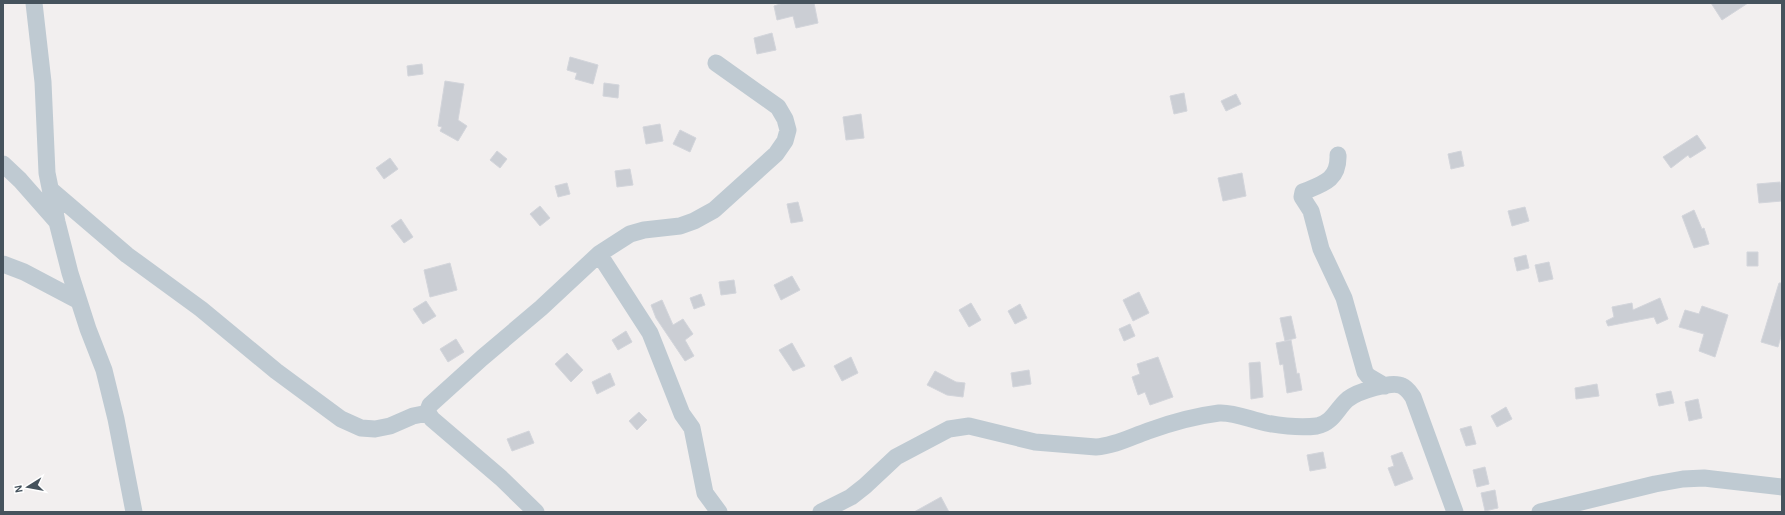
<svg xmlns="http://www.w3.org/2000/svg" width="1785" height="515" font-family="'Alegreya Sans',sans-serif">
<rect width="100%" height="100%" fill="#f2efef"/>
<!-- building -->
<path fill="#cbced4" stroke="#d3d5db" d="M783,3H814L818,23L796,28L793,16L777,20L774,6Z
M1711,3H1748L1722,20Z
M772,33L776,50L757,54L754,38Z
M570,57L598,65L593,84L575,79L577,73L567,70Z
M422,64L423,74L408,76L407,66Z
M445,81L464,84L458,120L467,126L458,141L440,131L442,127L438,126Z
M604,83L619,85L618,98L603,96Z
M1184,93L1187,111L1174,114L1170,96Z
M1236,94L1241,104L1226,111L1221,101Z
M861,114L864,138L846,140L843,117Z
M660,124L663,141L646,144L643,127Z
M680,130L696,138L690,152L673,144Z
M1697,135L1706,148L1690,158L1688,155L1671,168L1663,157Z
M497,151L507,159L500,168L490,160Z
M1461,151L1464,166L1451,169L1448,154Z
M390,158L398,169L384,179L376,168Z
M630,169L633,185L617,187L615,171Z
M1242,173L1246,196L1223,201L1218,178Z
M1780,182L1782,201L1759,203L1757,184Z
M567,183L570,194L558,197L555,186Z
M798,202L803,221L791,223L787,204Z
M540,206L550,218L540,226L530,214Z
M1525,207L1529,221L1512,226L1508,211Z
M1694,210L1702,229L1704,228L1709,244L1694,248L1682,216Z
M401,219L413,237L404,243L391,226Z
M1747,252H1758V266H1747Z
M1526,255L1529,268L1517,271L1514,258Z
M1549,262L1553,279L1539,282L1535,265Z
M450,263L457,290L430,297L424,270Z
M792,276L800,290L781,300L774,285Z
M734,280L736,293L721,295L719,282Z
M1779,283H1782V333L1778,347L1761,342Z
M1139,292L1149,313L1133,321L1123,300Z
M701,294L705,305L694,309L690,298Z
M1660,298L1668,319L1657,324L1654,317L1608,326L1606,321L1614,317L1612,307L1632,303L1633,310Z
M662,300L673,325L683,319L693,334L685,340L694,356L685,361L656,318L651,305Z
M426,301L436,316L423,324L413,309Z
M971,303L981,320L969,327L959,310Z
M1020,304L1027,318L1015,324L1008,311Z
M1702,306L1728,315L1715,357L1699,351L1704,334L1679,327L1685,310L1699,314Z
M1291,316L1296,338L1285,341L1280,318Z
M1130,324L1135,336L1124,341L1119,329Z
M626,331L632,342L618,350L612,340Z
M456,339L464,352L448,362L440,349Z
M1291,340L1297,374L1299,373L1302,390L1287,393L1283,364L1280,365L1276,343Z
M792,343L805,366L793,371L779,350Z
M567,353L583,370L571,382L555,364Z
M851,357L858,373L842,381L834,366Z
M1158,357L1173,397L1150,405L1145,392L1138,395L1132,377L1140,374L1137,364Z
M1260,362L1263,397L1251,399L1249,363Z
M1029,370L1031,384L1013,387L1011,373Z
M935,371L956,382L965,383L963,397L947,395L927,385Z
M610,373L615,385L597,394L592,382Z
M1597,384L1599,396L1576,399L1575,388Z
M1671,391L1674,403L1659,406L1656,394Z
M1698,399L1702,418L1689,421L1685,402Z
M1506,407L1512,419L1497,427L1491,416Z
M639,412L647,420L637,430L629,421Z
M1471,426L1476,444L1466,446L1460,429Z
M529,431L534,443L512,451L507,439Z
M1323,452L1326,468L1310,471L1307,455Z
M1402,452L1413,479L1395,486L1388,468L1394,466L1391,456Z
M1485,467L1489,484L1477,487L1473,470Z
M1495,490L1498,508L1485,511L1481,493Z
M941,497L949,512H914Z"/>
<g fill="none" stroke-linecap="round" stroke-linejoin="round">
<!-- minor -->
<path stroke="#bfcad2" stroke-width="17" d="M34,3L43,82L47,173L57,222L70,273L88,329L104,370L116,419L134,512
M1338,155C1339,180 1323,184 1303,192L1302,197L1311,211L1321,249L1344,298L1365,372L1368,376L1385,386
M3,164L20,180L57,222
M51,190L127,255L201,309L276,371L341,419L361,428L375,429L390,426L413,416L428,413
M599,254L650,333L682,414L692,428L705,493L719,512
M3,264L24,272L79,301
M536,512L501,478L432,419C428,413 427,411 430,405L482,358L541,308L599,254L630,234L644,230L680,226L694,221L714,210L776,154L785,141L788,130L785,119L778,107L716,63
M821,512L851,497L865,486L896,457L949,429L969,426L1035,442L1096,447C1114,446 1131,437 1148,431C1170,423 1195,416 1219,413C1234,412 1251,420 1266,423C1282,426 1301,428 1317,426C1333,423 1337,408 1348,399C1357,392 1392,380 1402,386C1407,388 1410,393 1413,397L1455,512
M1540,512L1655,484L1683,479L1704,478L1782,487"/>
</g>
<!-- border -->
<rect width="1785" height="515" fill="none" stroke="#46535d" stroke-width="8"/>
<!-- north arrow -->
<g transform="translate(28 487) rotate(259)" stroke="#ffffff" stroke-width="3" paint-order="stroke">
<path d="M0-3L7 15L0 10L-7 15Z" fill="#46535d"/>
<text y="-6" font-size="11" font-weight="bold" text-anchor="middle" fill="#46535d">N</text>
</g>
</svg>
